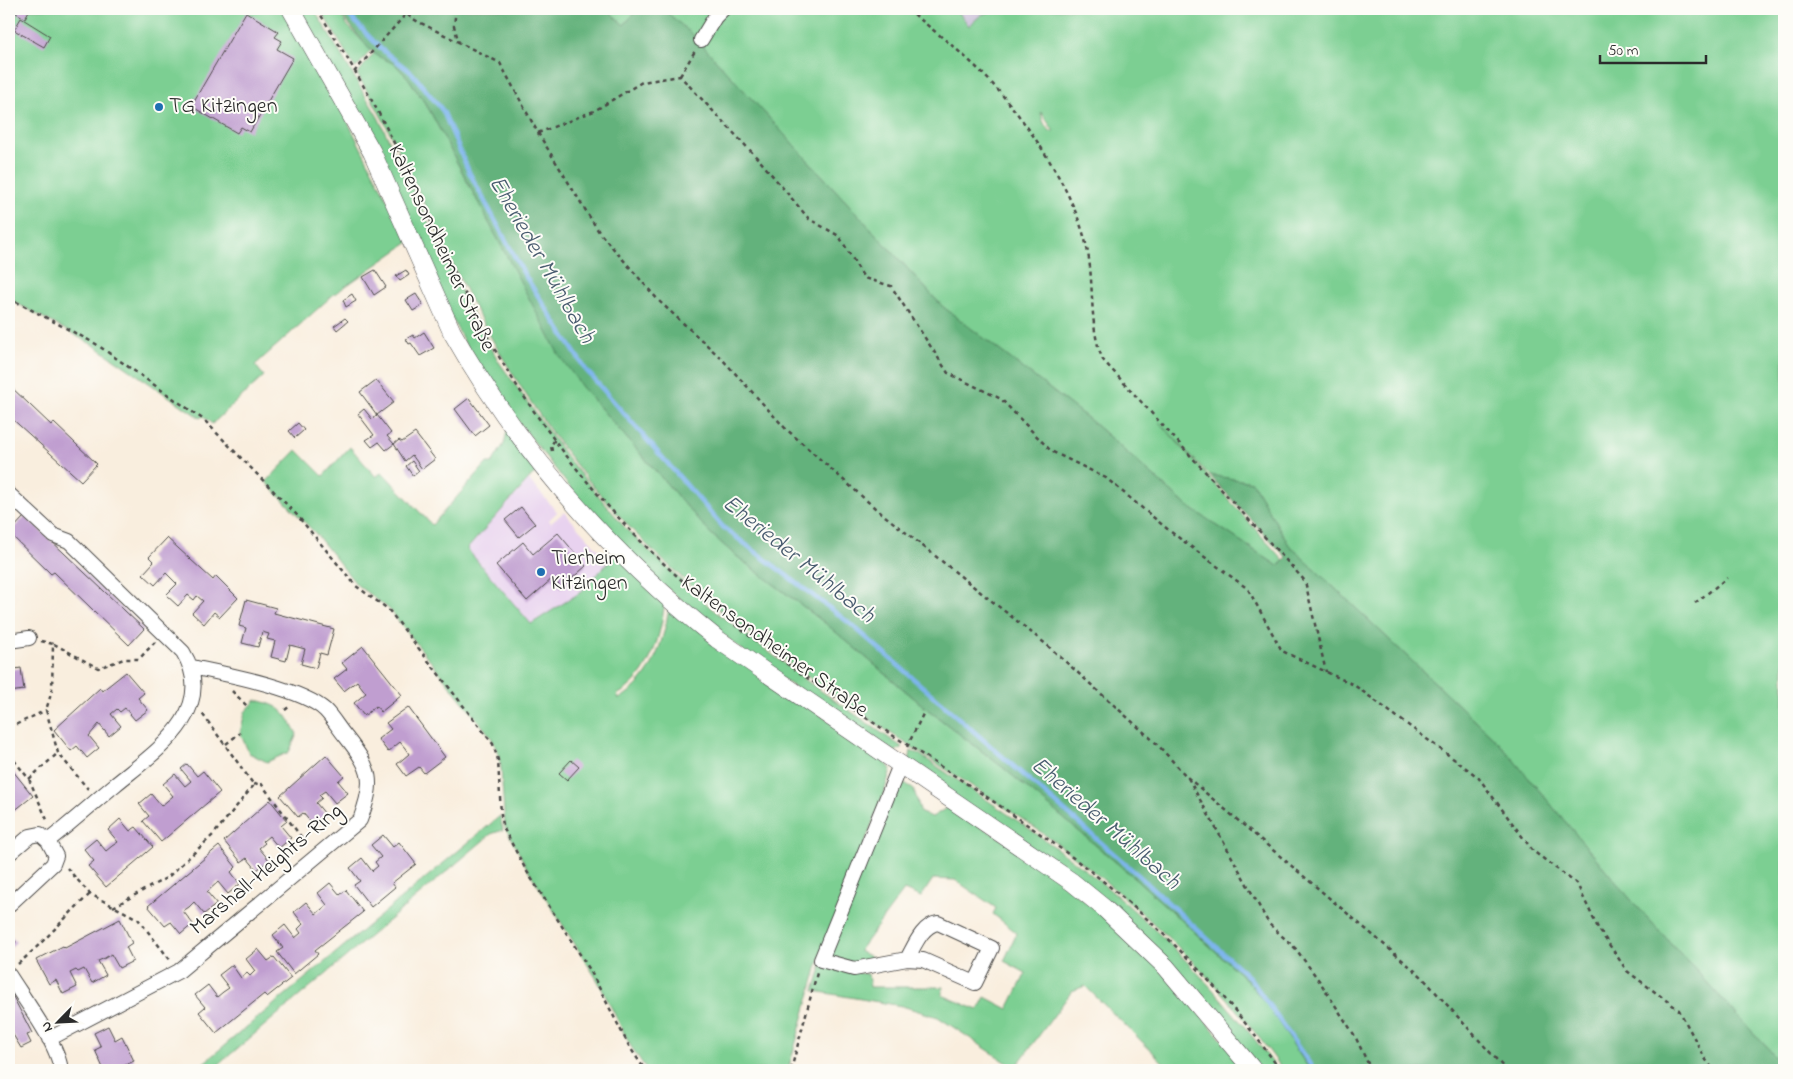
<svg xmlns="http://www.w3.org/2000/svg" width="1793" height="1079" font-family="'Indie Flower',sans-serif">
<rect width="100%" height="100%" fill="#fdfcf7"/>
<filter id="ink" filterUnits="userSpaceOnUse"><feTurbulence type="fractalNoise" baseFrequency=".02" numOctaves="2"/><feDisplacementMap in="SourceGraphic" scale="10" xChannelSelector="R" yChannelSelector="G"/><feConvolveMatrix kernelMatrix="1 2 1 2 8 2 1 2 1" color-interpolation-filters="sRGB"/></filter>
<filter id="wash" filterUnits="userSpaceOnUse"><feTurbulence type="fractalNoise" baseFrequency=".0096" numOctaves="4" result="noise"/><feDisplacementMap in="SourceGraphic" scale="20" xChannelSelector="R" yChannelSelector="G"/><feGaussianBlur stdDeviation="1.12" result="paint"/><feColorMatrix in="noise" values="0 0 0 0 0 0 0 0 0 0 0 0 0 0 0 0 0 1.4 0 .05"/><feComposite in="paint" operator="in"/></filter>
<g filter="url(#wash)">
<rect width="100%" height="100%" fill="#f9eede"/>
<!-- built -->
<path fill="#e8d2ef" d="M529,480L557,512L549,520L551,523L564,512L605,557L611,551L615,555L581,592L531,624L467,549Z"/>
<!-- industrial -->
<path fill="#c9bfd8" d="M956,9H997L981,15L969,26Z"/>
<!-- green -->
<path fill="#7bcf92" stroke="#537d5e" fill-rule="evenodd" d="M9,9H286L307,42L409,242L333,295L255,365L264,376L212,424L203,416L200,418L95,346L9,299V69L14,60L9,52Z
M294,9H314L378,117L464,297L499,362L569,460L627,530L712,609L811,684L902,747L895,752L756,662L616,546L480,373Z
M320,9H337L348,26L371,50L357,67L355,68Z
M606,9H638L624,25Z
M662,9H721L699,42Z
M727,9H956L969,26L981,15L997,9H1784V1066L1632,901L1500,744L1289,545L1252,482L1209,475L1159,422L1284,561L1278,566L1186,505L1090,420L942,306L701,44ZM1041,112L1053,130V132C1045,129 1042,120 1041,112Z
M374,53L395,64L409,79L430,111L488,221L582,387L710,533L735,555L825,623L927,709L1001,766L1136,879L1247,980L1267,1005L1310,1070H1283C1227,990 1157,922 1080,861C1024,817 961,780 901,740C824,689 747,636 678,574C592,498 522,399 469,297C431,223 401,145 357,74Z
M508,427L539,468L467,549L531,624L581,592L615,555L665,600C661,635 651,677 617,695L619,699C655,678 663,641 670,603L885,762L891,769L884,793L820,958L788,1070H647L630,1045L598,981L527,868L505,827L501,768L498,753L491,737L389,609L357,585L316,534L266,482L297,450L323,476L350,447L376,477L382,472L432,525L487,463H492L504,444Z
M256,700C282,706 285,711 297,734L289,752L267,762L249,753L240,733L245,712Z
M911,751L919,754C971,790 1025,824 1075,862C1152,920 1221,992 1278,1070H1255L1167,966L909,762Z
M905,783L914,790L921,813L932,817L948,807L1034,858L1135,939L1248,1070H1171L1085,986L1072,991L1015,1068L938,1017L902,1006L814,991L822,964L843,971L868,974L870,987H943L942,995L978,1010L985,997L1008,1009L1026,973L1004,961L1017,933L993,914L996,908L955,880L933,879L921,897L904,890L859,951L875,959L864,964L824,957L894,787Z
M500,816L503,830L491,834L212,1070H195Z"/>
<!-- forest -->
<path fill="#64b27c" stroke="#486e54" d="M337,9H606L624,25L638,9H663L692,34L942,306L1090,420L1186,505L1278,566L1287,558L1209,475L1252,482L1289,545L1500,744L1632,901L1784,1066V1070H1310L1267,1005L1247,980L1136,879L1001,766L927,709L825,623L735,555L710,533L582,387L559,355L430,111L409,79L395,64L379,57L369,49Z"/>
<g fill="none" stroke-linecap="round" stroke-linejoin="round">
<!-- stream -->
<path stroke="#7eb5ed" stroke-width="4.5" d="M343,9L381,49L412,73L443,111L469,172L524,274L586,370L724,528L852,625L1138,875L1250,978L1314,1070"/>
</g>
<g id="blocks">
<!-- building -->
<path fill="#c09ed0" d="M9,9H30L25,18Z
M246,12L279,32L275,37L282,41L277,49L293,58L250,132L241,127L237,133L191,106Z
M21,18L50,36L44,47L14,30Z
M375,270L386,287L374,295L363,277Z
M406,270L409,275L400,281L396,276Z
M352,294L356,301L346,307L343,300Z
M416,294L423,305L413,311L406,300Z
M345,318L348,321L337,330L334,326Z
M424,332L434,348L420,356L411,343L409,344L406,339L413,335L415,338Z
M376,380L394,402L377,415L360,392Z
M9,385L51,425L54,423L97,464L81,481L9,416Z
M469,398L489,425L475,436L455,409Z
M364,409L372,419L377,415L391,433L387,436L394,444L386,450L379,442L372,447L366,440L374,435L358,414Z
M298,423L304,430L295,438L289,431Z
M415,433L435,459L422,469L412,455L405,461L394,444L399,440L402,442Z
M412,461L419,471L413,476L406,466Z
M521,507L535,524L519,537L505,520Z
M25,516L144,629L129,645L54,572L51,574L9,533Z
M558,533L586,566L561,588L553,578L527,601L496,565L523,542L533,554Z
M167,538L213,580L216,576L238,598L220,617L214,612L204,624L192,613L203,601L197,596L194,600L188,595L178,606L166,595L177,584L166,573L155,585L143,574L154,562L149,557Z
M246,600L276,608L274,613L334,629L327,655L320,653L316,668L301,664L305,649L290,645L286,661L271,657L275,641L267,639L269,634L262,632L258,647L242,643L246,628L239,626Z
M363,646L402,695L381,712L376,706L364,716L354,703L366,693L357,681L344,691L334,679L347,669L342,663Z
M21,668L24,690L9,692V670Z
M126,672L144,693L138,698L148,710L135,720L125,708L120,712L117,709L111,714L121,726L109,736L99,724L89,736L99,748L87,758L77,746L71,751L54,730L100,688L102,691Z
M408,707L445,757L424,773L419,767L406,776L397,764L409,754L405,748L400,742L388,752L378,739L391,729L386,723Z
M326,755L344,776L338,781L348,793L335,803L325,791L319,795L322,798L316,803L326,815L313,825L303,813L298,817L280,796Z
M571,760L579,767L567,780L559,773Z
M187,764L197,776L203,771L220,792L161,842L143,821L149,816L139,804L151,794L161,806L173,796L163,784L175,774L185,786L191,781L181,769Z
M9,766L33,796L9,815Z
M270,800L287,821L281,826L291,838L279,848L269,836L263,841L265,843L259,848L269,860L257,870L247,858L241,862L224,841Z
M120,819L130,831L136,827L153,847L106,887L88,866L94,861L84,849L96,839L106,851L112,846L118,842L108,830Z
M383,835L393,847L399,842L416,864L392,883L395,887L371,907L354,885L360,881L350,868L362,858L372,871L378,866L375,862L381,857L371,845Z
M219,846L236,867L231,872L240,884L228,894L218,882L207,892L217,904L204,914L194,902L189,907L183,911L193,924L181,934L171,922L165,926L148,906Z
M330,883L340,895L346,890L363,912L315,950L318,954L294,974L277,952L283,948L273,935L285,925L295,938L301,933L298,929L303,924L294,912L306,902L316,914L327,905L318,893Z
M120,919L132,943L126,947L133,961L119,968L111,954L105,958L98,961L106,975L92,983L84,969L78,972L76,970L70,973L77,987L63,994L56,980L49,984L36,960L63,946L65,948Z
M9,934L16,942L9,949Z
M258,949L268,961L274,957L291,978L267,997L264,994L216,1033L199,1012L205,1007L195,995L208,985L217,997L223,992L229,988L219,975L232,965L241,978L247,973L250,976L255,971L246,959Z
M10,991L32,1033L27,1035L31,1043L21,1048L9,1028Z
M108,1026L115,1040L122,1036L134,1061L115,1070H104L95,1050L101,1047L94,1033Z"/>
</g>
</g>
<g filter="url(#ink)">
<use href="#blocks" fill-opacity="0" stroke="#4a4846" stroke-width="1"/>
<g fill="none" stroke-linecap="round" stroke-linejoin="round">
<defs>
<path id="minor" d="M701,40L715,17L723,9
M9,494L53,535L69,541L183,652C219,711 155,752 116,784C93,803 71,823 48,841
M9,641L29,638
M900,765L821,960L854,969L907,959L923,960L975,983L992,948L938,923C922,925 914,947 907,959
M9,854L30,836L40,834L48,841L56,856L53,864L9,905
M9,975C24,999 58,1044 61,1070
M49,1039L179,971L360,820C375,781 372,770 346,737C339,729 333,718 325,710C301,688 225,674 192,667"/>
<path id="major" d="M291,9L372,152L452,332C520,452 609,553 717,639L1072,882L1104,908L1166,967L1253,1070"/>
</defs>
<!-- minor casing -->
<use href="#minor" stroke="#4a4846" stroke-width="16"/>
<!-- major casing -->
<use href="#major" stroke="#4a4846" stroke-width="19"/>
<!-- path -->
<path stroke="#4a4846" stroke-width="2.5" stroke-dasharray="4 4" stroke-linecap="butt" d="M317,9C345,54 374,101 397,149C427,210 453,274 486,334C534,421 603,509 676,575C798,686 946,762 1076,860C1154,919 1225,990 1280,1070
M402,9L411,18L500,63L538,133L599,232L659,301L722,359L785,428L875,508L1047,645L1157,744L1187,777L1421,976L1506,1070
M456,9L454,26L459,43
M908,9C930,28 954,46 975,66C1019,108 1074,187 1087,248C1095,284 1088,326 1103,360L1305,581L1326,672
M354,72L406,14
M680,76L695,51
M538,133L594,111L642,82L680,76L761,162L809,219L839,236L864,278L891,286L948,373L1001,399L1051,451L1106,478L1171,532L1248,589L1282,651L1354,685L1478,777L1533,851L1577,884L1598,928L1627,971L1679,1010L1706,1060L1714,1070
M9,298L96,344L204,420L296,514L356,586L388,609L493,744L498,760L501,815L504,829L526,870L590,970L629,1046L645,1070
M552,451L551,446L555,439
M1695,603L1727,578
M41,641L53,644L52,691L46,710L58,753L88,789
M54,644L98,668L124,659H139L155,642
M232,691L249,708
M285,710L290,706
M9,728L46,710
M226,744L240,733
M907,747L923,714
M9,754L29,779L48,822
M1188,778L1269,924L1296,949L1320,982L1355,1036L1371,1070
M29,779L58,753
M254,785L260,782L308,846
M67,868L90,894L138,919L171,961
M113,907L168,877L213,835L254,785L201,712
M18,964C44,942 65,917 90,894
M791,1070L817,973"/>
<!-- minor -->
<use href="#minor" stroke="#fff" stroke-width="14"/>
<!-- major -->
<use href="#major" stroke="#fff" stroke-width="18"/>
</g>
</g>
<!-- markers -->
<g fill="#1f6fb2" stroke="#fdfcf7" stroke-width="2">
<circle cx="159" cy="107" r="5"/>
<circle cx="541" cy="572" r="5"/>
</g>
<g text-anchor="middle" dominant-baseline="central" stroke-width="4" stroke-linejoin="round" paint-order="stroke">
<!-- poi labels -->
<g font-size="22" fill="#2b2b2b" stroke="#fdfcf7" text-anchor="start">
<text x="169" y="107">TG Kitzingen</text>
<text x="551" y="559">Tierheim<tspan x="551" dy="25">Kitzingen</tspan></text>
</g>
<!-- street labels -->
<g font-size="22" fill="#2b2b2b" stroke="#fdfcf7">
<text transform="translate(441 248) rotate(65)">Kaltensondheimer Straße</text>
<text transform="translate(774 647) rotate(36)">Kaltensondheimer Straße</text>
<text transform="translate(267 870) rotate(-40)">Marshall-Heights-Ring</text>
</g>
<!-- water labels -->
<g font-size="24" font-style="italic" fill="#485b6f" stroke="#fdfcf7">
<text transform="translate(541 260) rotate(60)">Eherieder Mühlbach</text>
<text transform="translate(798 560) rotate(39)">Eherieder Mühlbach</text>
<text transform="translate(1105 824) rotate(41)">Eherieder Mühlbach</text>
</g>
</g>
<!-- margin -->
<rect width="1793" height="1079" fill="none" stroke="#fdfcf7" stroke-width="30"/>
<!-- north arrow -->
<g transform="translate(58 1022) rotate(246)" stroke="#fdfcf7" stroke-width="4" paint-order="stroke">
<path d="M0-4L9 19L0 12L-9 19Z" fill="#2b2b2b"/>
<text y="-8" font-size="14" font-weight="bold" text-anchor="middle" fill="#2b2b2b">N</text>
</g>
<!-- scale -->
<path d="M1600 55v8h106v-8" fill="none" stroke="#2b2b2b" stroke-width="2.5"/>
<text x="1608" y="55" font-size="15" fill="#2b2b2b" stroke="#fdfcf7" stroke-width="4" paint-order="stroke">50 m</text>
</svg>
